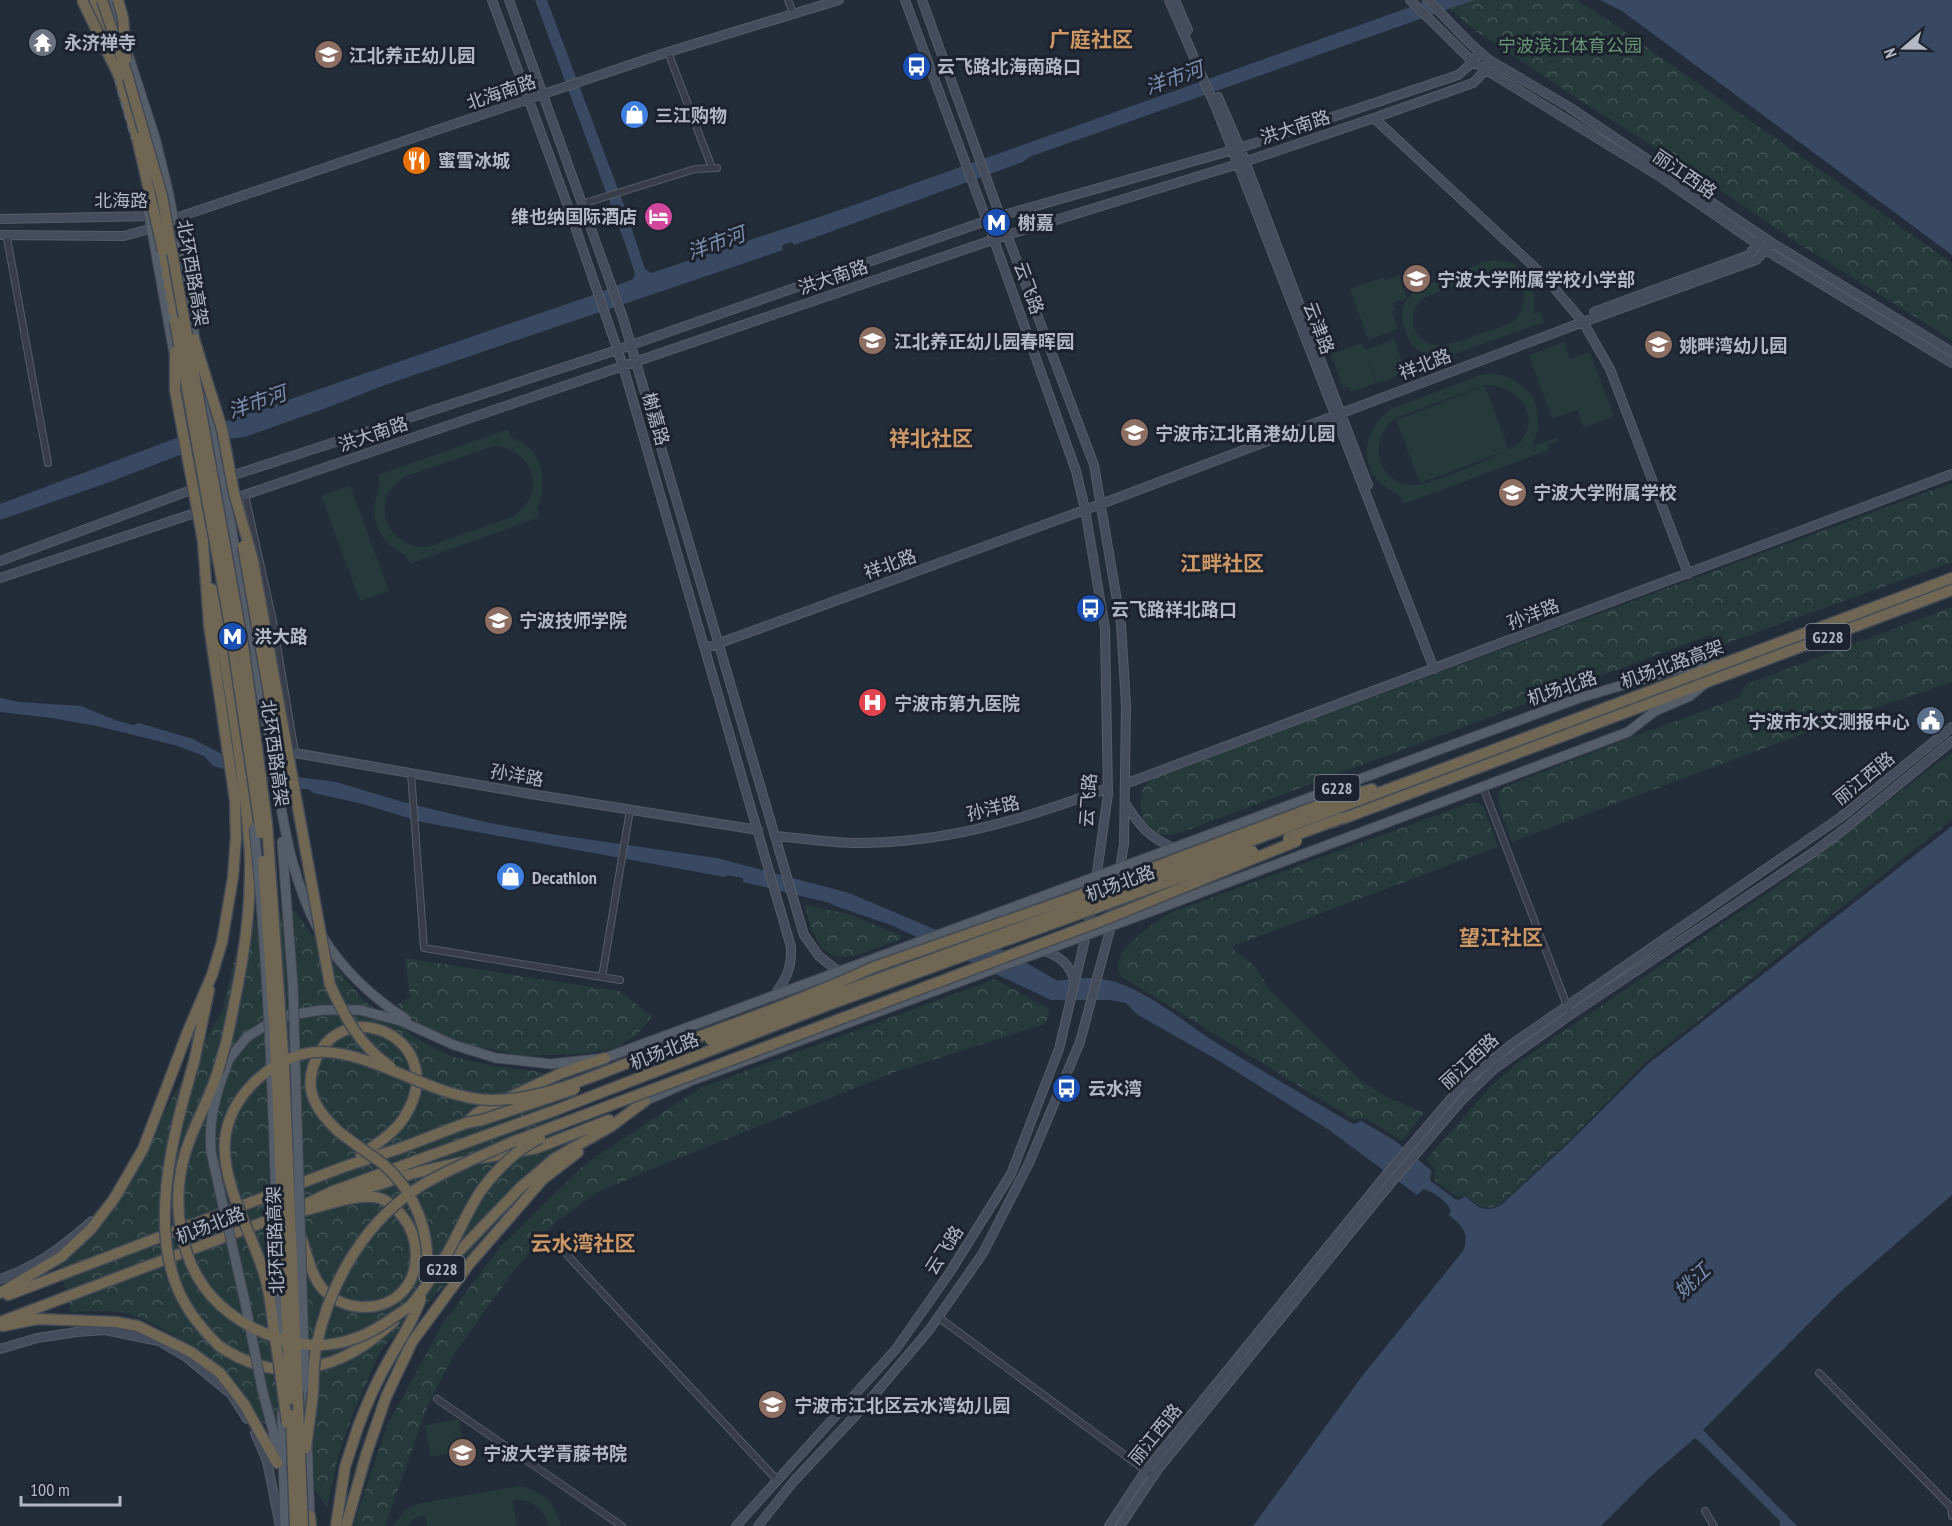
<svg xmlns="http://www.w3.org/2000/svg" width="1952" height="1526" font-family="'PT Sans Narrow','Noto Sans SC',sans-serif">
<defs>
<pattern id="park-crowns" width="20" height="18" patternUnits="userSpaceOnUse" patternTransform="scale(1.5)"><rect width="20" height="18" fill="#26393b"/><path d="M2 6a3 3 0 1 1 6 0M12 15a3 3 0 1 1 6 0" fill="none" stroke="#435456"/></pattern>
</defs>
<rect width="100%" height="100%" fill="#232c39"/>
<!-- grass -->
<path fill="#26393b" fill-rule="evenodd" d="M1494,260C1525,259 1539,286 1533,313L1540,311L1544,322L1422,366L1419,356L1423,353C1414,349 1407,339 1404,328C1394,292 1428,283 1454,274C1467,269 1480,262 1494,260ZM1492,271C1521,269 1534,298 1515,320C1505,327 1492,329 1480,334C1460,341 1425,358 1414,327C1411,316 1415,306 1423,298Z
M1399,275L1407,298L1393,303L1396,310L1392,312L1398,329L1368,340L1350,289L1384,277L1385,280Z
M1394,339L1406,373L1377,383L1367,355L1376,383L1351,392L1349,387L1343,388L1331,354L1362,343L1365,350Z
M1564,342L1570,359L1590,352L1614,416L1584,428L1577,410L1552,419L1529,355Z
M1492,373C1530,378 1549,411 1532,446L1558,437L1559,441L1548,445L1549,450L1404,504C1399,490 1391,493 1380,483C1357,461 1366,425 1391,409L1480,375ZM1485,385C1517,384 1543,417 1519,443C1512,452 1429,484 1417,485C1378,488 1365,440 1396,418Z
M1485,386L1509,450L1420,483L1396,420Z
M508,429L512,438C545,449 548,481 537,509L540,517L410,564L406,555C385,547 371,525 375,502C377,490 382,488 378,475ZM494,446C537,449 548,499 509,518L427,547C383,548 368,495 407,476Z
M350,485L389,591L360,601L321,496Z
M459,1419L464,1451L431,1457L425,1425Z
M518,1486C541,1489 556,1503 561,1526H549C543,1505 526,1496 505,1501L512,1500L517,1526H427L425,1515L414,1519L407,1526H392L406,1510L417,1504Z"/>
<!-- park -->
<path fill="url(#park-crowns)" d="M1439,0H1577L1608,20L1952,263V340L1796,242L1689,169L1575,97L1476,31Z
M1952,483V562L1719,646L1710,635L1188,830C1181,832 1172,836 1164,835C1144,832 1135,805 1144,788C1146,783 1150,781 1154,778Z
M1952,607V682L1854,715L1512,842L1498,802L1499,791L1504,787L1606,747L1738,698L1745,685L1757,680Z
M1952,752V820L1646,1062L1572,1138L1500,1204C1483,1213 1478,1205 1465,1195L1457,1197L1435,1181L1434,1174L1436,1171L1427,1159L1492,1085L1520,1061L1776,887Z
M1472,802L1479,803L1484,808L1498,847L1233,946L1234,950L1255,966L1270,990L1360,1080L1387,1097L1424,1113L1402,1141L1367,1119L1362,1118L1354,1120L1348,1116L1122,977C1120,974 1118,971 1118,968C1115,948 1157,920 1172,912Z
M805,905L848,914L902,936L901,939C848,959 820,977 805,905Z
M294,910L344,977L365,1002L424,1043L453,1057L494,1066L541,1072L571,1145L508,1207L444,1286L381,1350L353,1414L338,1457L327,1506C290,1458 254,1406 212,1363C198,1349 154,1322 134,1316C114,1309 91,1312 71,1312L59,1264L84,1240L148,1152L166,1108L222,1011L243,923Z
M405,958L619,991L652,1016L636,1036L612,1049L582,1054L521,1056L475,1046L436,1032L415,1021L397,1005L410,997Z
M995,979L1051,1010L1045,1024L898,1071L669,1162L596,1193L556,1222L512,1273L455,1353L428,1405L385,1526H353L387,1426L443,1323L500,1247L585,1164L700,1088Z"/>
<!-- water -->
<path fill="#394961" d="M535,0H547L625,208L645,269L651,273L834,212L1430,0H1474L1029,157L1023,162L794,245L792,242L782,245L783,250L385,385L329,407L245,437L228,439L177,456L110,482L0,520V504L171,440L590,296L633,279L635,274L626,246Z
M1600,0H1952V255L1622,11Z
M0,698L20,702L81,706L115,720L133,725L139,723L193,739L237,762L282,775L336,782L403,802L485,822L551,834L717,858L849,893L934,929L1006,951L1058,981C1078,977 1102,976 1121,984C1155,997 1184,1022 1215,1042C1260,1070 1307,1097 1353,1124L1361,1121L1394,1140L1432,1171L1430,1177L1431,1181L1455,1199L1459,1200L1465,1196C1479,1207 1483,1214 1501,1205L1573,1139L1648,1064L1952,826V1195L1838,1294L1703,1430L1797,1526H1780V1521L1701,1443L1695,1438L1650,1477L1601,1526H1253L1363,1375L1463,1251C1470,1233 1462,1226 1449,1215L1451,1210C1447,1201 1433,1192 1424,1189L1417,1195L1329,1130L1221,1062L1138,1015L1126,1003L1110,1000H1051L891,925L835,906L830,903L743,882V878L727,875L725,877L422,822L359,803L313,793L309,789H303L213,766L204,756L178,746L97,726L52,718L0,712Z"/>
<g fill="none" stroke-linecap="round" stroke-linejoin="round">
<defs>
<path id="street" d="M788,0L793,13
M668,52L712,168
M582,204L695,169L717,168
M7,238L48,463
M245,495L273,621L295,753
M411,773L424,948L620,980
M1483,787L1568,1008
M602,977L630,810
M555,1242L777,1480
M938,1317L1149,1473
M1819,1373L1951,1507L1952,1516
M437,1399L622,1526
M1705,1511L1714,1526"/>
<path id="secondary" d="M492,0L569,209L623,366L791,947C792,968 786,979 774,996
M509,0L623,318L804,935L819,956L839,972
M905,0L994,240L1076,471L1085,509L1105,629L1108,794L1094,894
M922,0L1007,235L1094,465L1121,624L1126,705L1124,844L1117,886
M1169,0L1216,108L1434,669
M1175,0L1188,30
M1410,0L1473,62L1659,176L1767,251L1952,363
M1427,0C1449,19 1467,44 1491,61L1569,107L1772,243L1952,352
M1218,97L1240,148L1368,485
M1374,118L1544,276L1583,322L1610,369L1688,574
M0,219L155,216
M167,221L668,52L839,0
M0,235L124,236L156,227
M1594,312L1749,255L1762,237
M228,477L617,350L1000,216L1240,148L1458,75L1473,62L1479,53
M230,500L1007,235L1238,164L1374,118L1473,83L1486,70L1491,61
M0,561L199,487
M0,578L201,511
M706,648L1101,504L1583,322L1756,260L1772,243
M274,764L295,753L525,793L758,830
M1125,784L1952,474
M1125,803C1140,826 1148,837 1174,848
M775,836C802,838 830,843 858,843C946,843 1025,819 1108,788
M1043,951C1061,956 1069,964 1075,982
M0,1279C38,1266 62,1247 92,1221
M0,1349L37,1338L77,1332L105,1330L159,1341L186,1357L232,1395L247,1419
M255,1433L267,1461L280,1526
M736,1526L896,1349L950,1272L1011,1174L1059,1049L1086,935L1092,906
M758,1526L794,1481L869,1401L930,1329L983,1253L1029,1163L1080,1042L1111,926L1115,898
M1109,1526L1144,1473L1386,1175L1466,1081L1512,1044L1841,817L1952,727
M1120,1526L1159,1468L1390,1184L1462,1100L1494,1069L1570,1015L1814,852L1847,827L1952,741"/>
<path id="primary" d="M109,0L122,38
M127,51L156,141L169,195L196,344
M146,198L175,359
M178,375L202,500
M203,381C213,433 224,485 233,537C245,602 255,666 268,730C281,801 286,873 322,936C342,969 374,999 406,1019
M219,591L228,648
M282,842L293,986
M222,1078L229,1059L247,1037L279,1017L322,1010H360L401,1021L454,1045L496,1058L551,1064L605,1058L1579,698L1681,668L1717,664
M645,1101L693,1080L1149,912L1628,732L1655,711L1690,696L1702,686
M305,1387L306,1419
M282,1413L285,1526
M273,1430L277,1460
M307,1441L310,1521"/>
<path id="highway" d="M94,0L112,52L137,138
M163,251L175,322
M212,589C223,648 233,708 241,768C245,803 251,838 250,872C250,930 238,987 226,1043
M274,764L275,744
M1333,800L1372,789
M1338,808L1952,578
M1334,822L1952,590
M194,1062L209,990
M466,1123L477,1113L559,1074L605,1058
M338,1131C320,1114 304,1094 313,1067C339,987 453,1040 405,1116C395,1133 376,1144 361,1155
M481,1158L537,1148L609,1120
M328,1201L414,1173L463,1162
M301,1237C307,1254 311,1275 322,1288C342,1312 383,1314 404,1290C421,1270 419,1237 403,1217C396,1208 386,1198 374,1197C352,1195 327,1205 306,1210
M441,1270L521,1187L555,1158L610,1127L645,1101
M0,1293L61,1257L91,1229L114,1199L143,1149L188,1031L212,975L222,942L233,877L236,838L235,800L209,625L203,541
M8,1295L346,1166L401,1148
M0,1322L285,1214L331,1192L407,1164
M3,1326L38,1319L116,1322L138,1326L191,1352L220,1373L244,1404L277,1463
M219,1346C240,1360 262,1369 288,1370
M306,1368C342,1363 368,1345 394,1321
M310,1516L311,1526
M336,1526L345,1467L358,1427
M346,1526L366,1455L386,1397L412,1342L470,1263L543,1179L578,1152"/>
</defs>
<!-- street casing -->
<use href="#street" stroke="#555c67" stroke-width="8"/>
<!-- secondary casing -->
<use href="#secondary" stroke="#555c67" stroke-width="10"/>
<!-- primary casing -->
<use href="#primary" stroke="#404752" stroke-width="11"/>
<!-- highway casing -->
<use href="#highway" stroke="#424954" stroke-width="13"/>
<!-- street -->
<use href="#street" stroke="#373e49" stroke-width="6"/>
<!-- secondary -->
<use href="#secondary" stroke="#454d5c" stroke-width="8"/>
<!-- primary -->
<use href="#primary" stroke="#555d69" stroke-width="9"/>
<!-- highway -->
<use href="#highway" stroke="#6f6654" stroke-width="10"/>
<!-- rail -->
<path stroke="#596270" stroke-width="2" stroke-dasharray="6 6" stroke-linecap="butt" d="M88,0L115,79L149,202L228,637L254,826L285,1416L288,1526
M111,40L130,100
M220,540L238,636L247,706
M265,867L283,1141L298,1526"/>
<defs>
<path id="primary-bridge" d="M254,828C272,999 275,1172 280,1344
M293,986L305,1387
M222,1078C213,1105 209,1123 211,1152L245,1302L262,1389L273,1430"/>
<path id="highway-bridge" d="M82,0L119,76
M102,0L127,74L162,196L244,651L267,824L284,1066L303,1526
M118,0L123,18L126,59
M137,138L163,251
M175,322L229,620L261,833
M194,339L222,429L234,493L253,560L330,985C346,1019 359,1045 391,1067
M175,352V390L203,541
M243,546L269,694L275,744
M1288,838L1342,818
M263,861L275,1039L290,1399
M710,1040L1095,900L1338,808
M226,1043C222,1056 219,1070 214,1082C206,1106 192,1129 185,1154C170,1205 180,1268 220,1305C242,1325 272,1339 301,1344C335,1349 367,1337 394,1317C400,1313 407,1309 412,1304C422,1292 440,1265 448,1252C460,1231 469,1207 483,1188C498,1168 518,1149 540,1138
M194,1062C173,1134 144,1237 187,1307C196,1322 207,1334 219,1346
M338,1131C352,1142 368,1153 383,1164C417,1193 432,1237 426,1280
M401,1148L466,1123L482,1120L575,1089
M407,1164L556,1110L828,1005L1253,851
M291,1415L295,1526
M287,1423C283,1393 279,1362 274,1332C272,1314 270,1294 265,1277C253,1234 221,1185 225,1140C229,1099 265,1064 303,1054C359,1040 427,1098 489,1100C543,1101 596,1074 646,1056C722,1028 800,1001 874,967L1086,893L1333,800
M358,1427C367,1403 377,1380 390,1358C401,1338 414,1320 421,1298
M306,1448C308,1430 311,1412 313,1393C314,1377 313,1359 317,1343C331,1280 367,1218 424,1184C451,1168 481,1156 510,1143L1101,921L1297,841"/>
</defs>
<!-- primary-bridge casing -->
<use href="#primary-bridge" stroke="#404752" stroke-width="11" stroke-linecap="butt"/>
<!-- highway-bridge casing -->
<use href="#highway-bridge" stroke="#424954" stroke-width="13" stroke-linecap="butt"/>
<!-- primary-bridge -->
<use href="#primary-bridge" stroke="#555d69" stroke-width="9"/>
<!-- highway-bridge -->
<use href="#highway-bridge" stroke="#6f6654" stroke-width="10"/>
</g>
<!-- icons -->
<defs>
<symbol id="temple-disc" viewBox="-11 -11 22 22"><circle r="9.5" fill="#6b7280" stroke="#1c232e"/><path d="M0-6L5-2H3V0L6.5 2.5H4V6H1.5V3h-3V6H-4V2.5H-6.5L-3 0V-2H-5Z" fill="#fff"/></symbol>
<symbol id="school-disc" viewBox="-11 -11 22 22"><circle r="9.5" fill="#8d6e63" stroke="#1c232e"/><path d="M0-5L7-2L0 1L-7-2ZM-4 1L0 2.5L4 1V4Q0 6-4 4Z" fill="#fff"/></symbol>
<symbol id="bus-disc" viewBox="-11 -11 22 22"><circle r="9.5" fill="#1a4fb4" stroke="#1c232e"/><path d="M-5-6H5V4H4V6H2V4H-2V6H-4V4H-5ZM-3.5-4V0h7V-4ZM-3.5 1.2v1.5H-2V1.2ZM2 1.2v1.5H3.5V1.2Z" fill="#fff"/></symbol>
<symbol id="shop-disc" viewBox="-11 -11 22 22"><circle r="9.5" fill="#3f7fe0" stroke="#1c232e"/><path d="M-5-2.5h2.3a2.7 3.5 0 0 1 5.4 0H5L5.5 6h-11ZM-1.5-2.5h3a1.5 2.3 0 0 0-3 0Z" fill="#fff"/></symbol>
<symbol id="restaurant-disc" viewBox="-11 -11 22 22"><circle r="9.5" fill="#e8710a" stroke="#1c232e"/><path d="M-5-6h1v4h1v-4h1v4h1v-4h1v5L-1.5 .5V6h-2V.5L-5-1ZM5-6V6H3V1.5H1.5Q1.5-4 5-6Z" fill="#fff"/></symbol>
<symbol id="hotel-disc" viewBox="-11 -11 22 22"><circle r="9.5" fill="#d1479c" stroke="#1c232e"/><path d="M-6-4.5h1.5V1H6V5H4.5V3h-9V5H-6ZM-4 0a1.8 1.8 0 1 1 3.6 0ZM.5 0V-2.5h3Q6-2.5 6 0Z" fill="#fff"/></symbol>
<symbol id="metro-disc" viewBox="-11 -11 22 22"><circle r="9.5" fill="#1a4fb4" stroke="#1c232e"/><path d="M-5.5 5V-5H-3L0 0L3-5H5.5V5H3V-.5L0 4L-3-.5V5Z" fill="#fff"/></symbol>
<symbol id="university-disc" viewBox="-11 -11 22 22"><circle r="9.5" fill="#8d6e63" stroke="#1c232e"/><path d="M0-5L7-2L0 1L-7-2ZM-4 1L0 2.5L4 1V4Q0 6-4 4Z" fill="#fff"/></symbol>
<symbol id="hospital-disc" viewBox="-11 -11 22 22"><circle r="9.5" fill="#e0444e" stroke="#1c232e"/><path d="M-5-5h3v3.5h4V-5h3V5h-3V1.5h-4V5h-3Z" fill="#fff"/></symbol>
<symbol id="civic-disc" viewBox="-11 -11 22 22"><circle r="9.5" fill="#5c6f8a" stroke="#1c232e"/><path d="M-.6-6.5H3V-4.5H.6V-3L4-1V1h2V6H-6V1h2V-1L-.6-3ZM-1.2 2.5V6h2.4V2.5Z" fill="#fff"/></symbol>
</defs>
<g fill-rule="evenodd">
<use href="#temple-disc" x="26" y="26" width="33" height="33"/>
<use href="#school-disc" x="312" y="38" width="33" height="33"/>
<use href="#bus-disc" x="900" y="50" width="33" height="33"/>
<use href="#shop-disc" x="618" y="98" width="33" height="33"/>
<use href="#restaurant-disc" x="400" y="144" width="33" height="33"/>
<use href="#hotel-disc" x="642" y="200" width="33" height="33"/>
<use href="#metro-disc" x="980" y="206" width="33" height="33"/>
<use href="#school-disc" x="1400" y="262" width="33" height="33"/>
<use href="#school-disc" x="856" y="324" width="33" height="33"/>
<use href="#school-disc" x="1642" y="328" width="33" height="33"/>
<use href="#school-disc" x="1118" y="416" width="33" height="33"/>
<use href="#school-disc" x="1496" y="476" width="33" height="33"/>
<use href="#bus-disc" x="1074" y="592" width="33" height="33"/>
<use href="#university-disc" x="482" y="604" width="33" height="33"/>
<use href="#metro-disc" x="216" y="620" width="33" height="33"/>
<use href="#hospital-disc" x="856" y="686" width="33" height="33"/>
<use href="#civic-disc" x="1914" y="704" width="33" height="33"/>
<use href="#shop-disc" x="494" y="860" width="33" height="33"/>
<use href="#bus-disc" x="1050" y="1072" width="33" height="33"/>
<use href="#school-disc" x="756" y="1388" width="33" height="33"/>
<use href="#school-disc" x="446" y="1436" width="33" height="33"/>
</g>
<g text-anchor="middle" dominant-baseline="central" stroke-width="6" stroke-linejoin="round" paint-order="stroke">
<!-- shield labels -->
<g fill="#1c232e" stroke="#858c98" stroke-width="1.5">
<rect x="1805.5" y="624" width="45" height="26" rx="4.5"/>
<rect x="1314.5" y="775" width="45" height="26" rx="4.5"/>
<rect x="419.5" y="1256" width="45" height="26" rx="4.5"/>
</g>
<g font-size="16" font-weight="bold" fill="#b2b9c5">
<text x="1828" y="637">G228</text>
<text x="1337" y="788">G228</text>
<text x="442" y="1269">G228</text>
</g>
<!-- poi labels -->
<g font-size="18" font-weight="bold" fill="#b2b9c5" stroke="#1c232e" text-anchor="start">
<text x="64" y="42">永济禅寺</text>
<text x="349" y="55">江北养正幼儿园</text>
<text x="937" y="66">云飞路北海南路口</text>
<text x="655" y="115">三江购物</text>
<text x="438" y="160">蜜雪冰城</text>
<text x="637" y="216" text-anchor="end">维也纳国际酒店</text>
<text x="1018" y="222">榭嘉</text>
<text x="1437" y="279">宁波大学附属学校小学部</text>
<text x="894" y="341">江北养正幼儿园春晖园</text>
<text x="1679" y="345">姚畔湾幼儿园</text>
<text x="1155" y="433">宁波市江北甬港幼儿园</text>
<text x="1533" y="492">宁波大学附属学校</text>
<text x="1111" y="609">云飞路祥北路口</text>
<text x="519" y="620">宁波技师学院</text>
<text x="254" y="636">洪大路</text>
<text x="894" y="703">宁波市第九医院</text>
<text x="1910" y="721" text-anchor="end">宁波市水文测报中心</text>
<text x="532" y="877">Decathlon</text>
<text x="1088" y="1088">云水湾</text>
<text x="794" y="1405">宁波市江北区云水湾幼儿园</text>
<text x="483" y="1453">宁波大学青藤书院</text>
</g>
<!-- park labels -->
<g font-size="18" fill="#6a9576" stroke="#1c232e">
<text x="1570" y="45">宁波滨江体育公园</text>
</g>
<!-- street labels -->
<g font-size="18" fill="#b2b9c5" stroke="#1c232e">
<text transform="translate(501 92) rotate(-19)">北海南路</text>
<text transform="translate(1295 127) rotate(-18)">洪大南路</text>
<text transform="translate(1685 174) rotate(34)">丽江西路</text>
<text x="121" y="200">北海路</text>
<text transform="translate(193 273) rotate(80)">北环西路高架</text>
<text transform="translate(833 277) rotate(-19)">洪大南路</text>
<text transform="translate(1029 288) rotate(70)">云飞路</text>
<text transform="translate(1319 328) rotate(69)">云津路</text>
<text transform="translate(1425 364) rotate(-21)">祥北路</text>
<text transform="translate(656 419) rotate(74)">榭嘉路</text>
<text transform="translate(373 434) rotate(-19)">洪大南路</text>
<text transform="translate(890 564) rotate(-20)">祥北路</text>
<text transform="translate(1533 614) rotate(-21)">孙洋路</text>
<text transform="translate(1672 664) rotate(-20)">机场北路高架</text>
<text transform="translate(1562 688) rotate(-19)">机场北路</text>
<text transform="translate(275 753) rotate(82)">北环西路高架</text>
<text transform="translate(517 775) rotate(10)">孙洋路</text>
<text transform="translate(1864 778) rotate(-39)">丽江西路</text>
<text transform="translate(1088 800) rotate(-86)">云飞路</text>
<text transform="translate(993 808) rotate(-14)">孙洋路</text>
<text transform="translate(1120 883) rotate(-20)">机场北路</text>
<text transform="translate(664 1051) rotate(-21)">机场北路</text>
<text transform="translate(1469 1061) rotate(-43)">丽江西路</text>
<text transform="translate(210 1225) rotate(-21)">机场北路</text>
<text transform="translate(275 1240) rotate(-92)">北环西路高架</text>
<text transform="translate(944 1250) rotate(-57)">云飞路</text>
<text transform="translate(1155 1434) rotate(-51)">丽江西路</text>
</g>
<!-- water labels -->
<g font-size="20" font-style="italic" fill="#7c8eab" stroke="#1c232e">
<text transform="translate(1174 78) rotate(-20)">洋市河</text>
<text transform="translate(716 243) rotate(-20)">洋市河</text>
<text transform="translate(257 402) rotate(-19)">洋市河</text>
<text transform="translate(1692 1281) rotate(-43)">姚江</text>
</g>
<!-- quarter labels -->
<g font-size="21" font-weight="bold" fill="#cd9665" stroke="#1c232e">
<text x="1091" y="39">广庭社区</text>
<text x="931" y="438">祥北社区</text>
<text x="1222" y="563">江畔社区</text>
<text x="1501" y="937">望江社区</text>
<text x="583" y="1243">云水湾社区</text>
</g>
</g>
<!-- north arrow -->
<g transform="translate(1904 48) rotate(250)" stroke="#1c232e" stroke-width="4.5" paint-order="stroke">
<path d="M0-4.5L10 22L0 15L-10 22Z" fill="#b2b9c5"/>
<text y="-9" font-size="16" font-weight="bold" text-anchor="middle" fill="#b2b9c5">N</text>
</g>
<!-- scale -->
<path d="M21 1496v9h99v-9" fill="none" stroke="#b2b9c5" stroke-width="3"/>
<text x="30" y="1496" font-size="18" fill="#b2b9c5" stroke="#1c232e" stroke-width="4.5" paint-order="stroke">100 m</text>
</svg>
